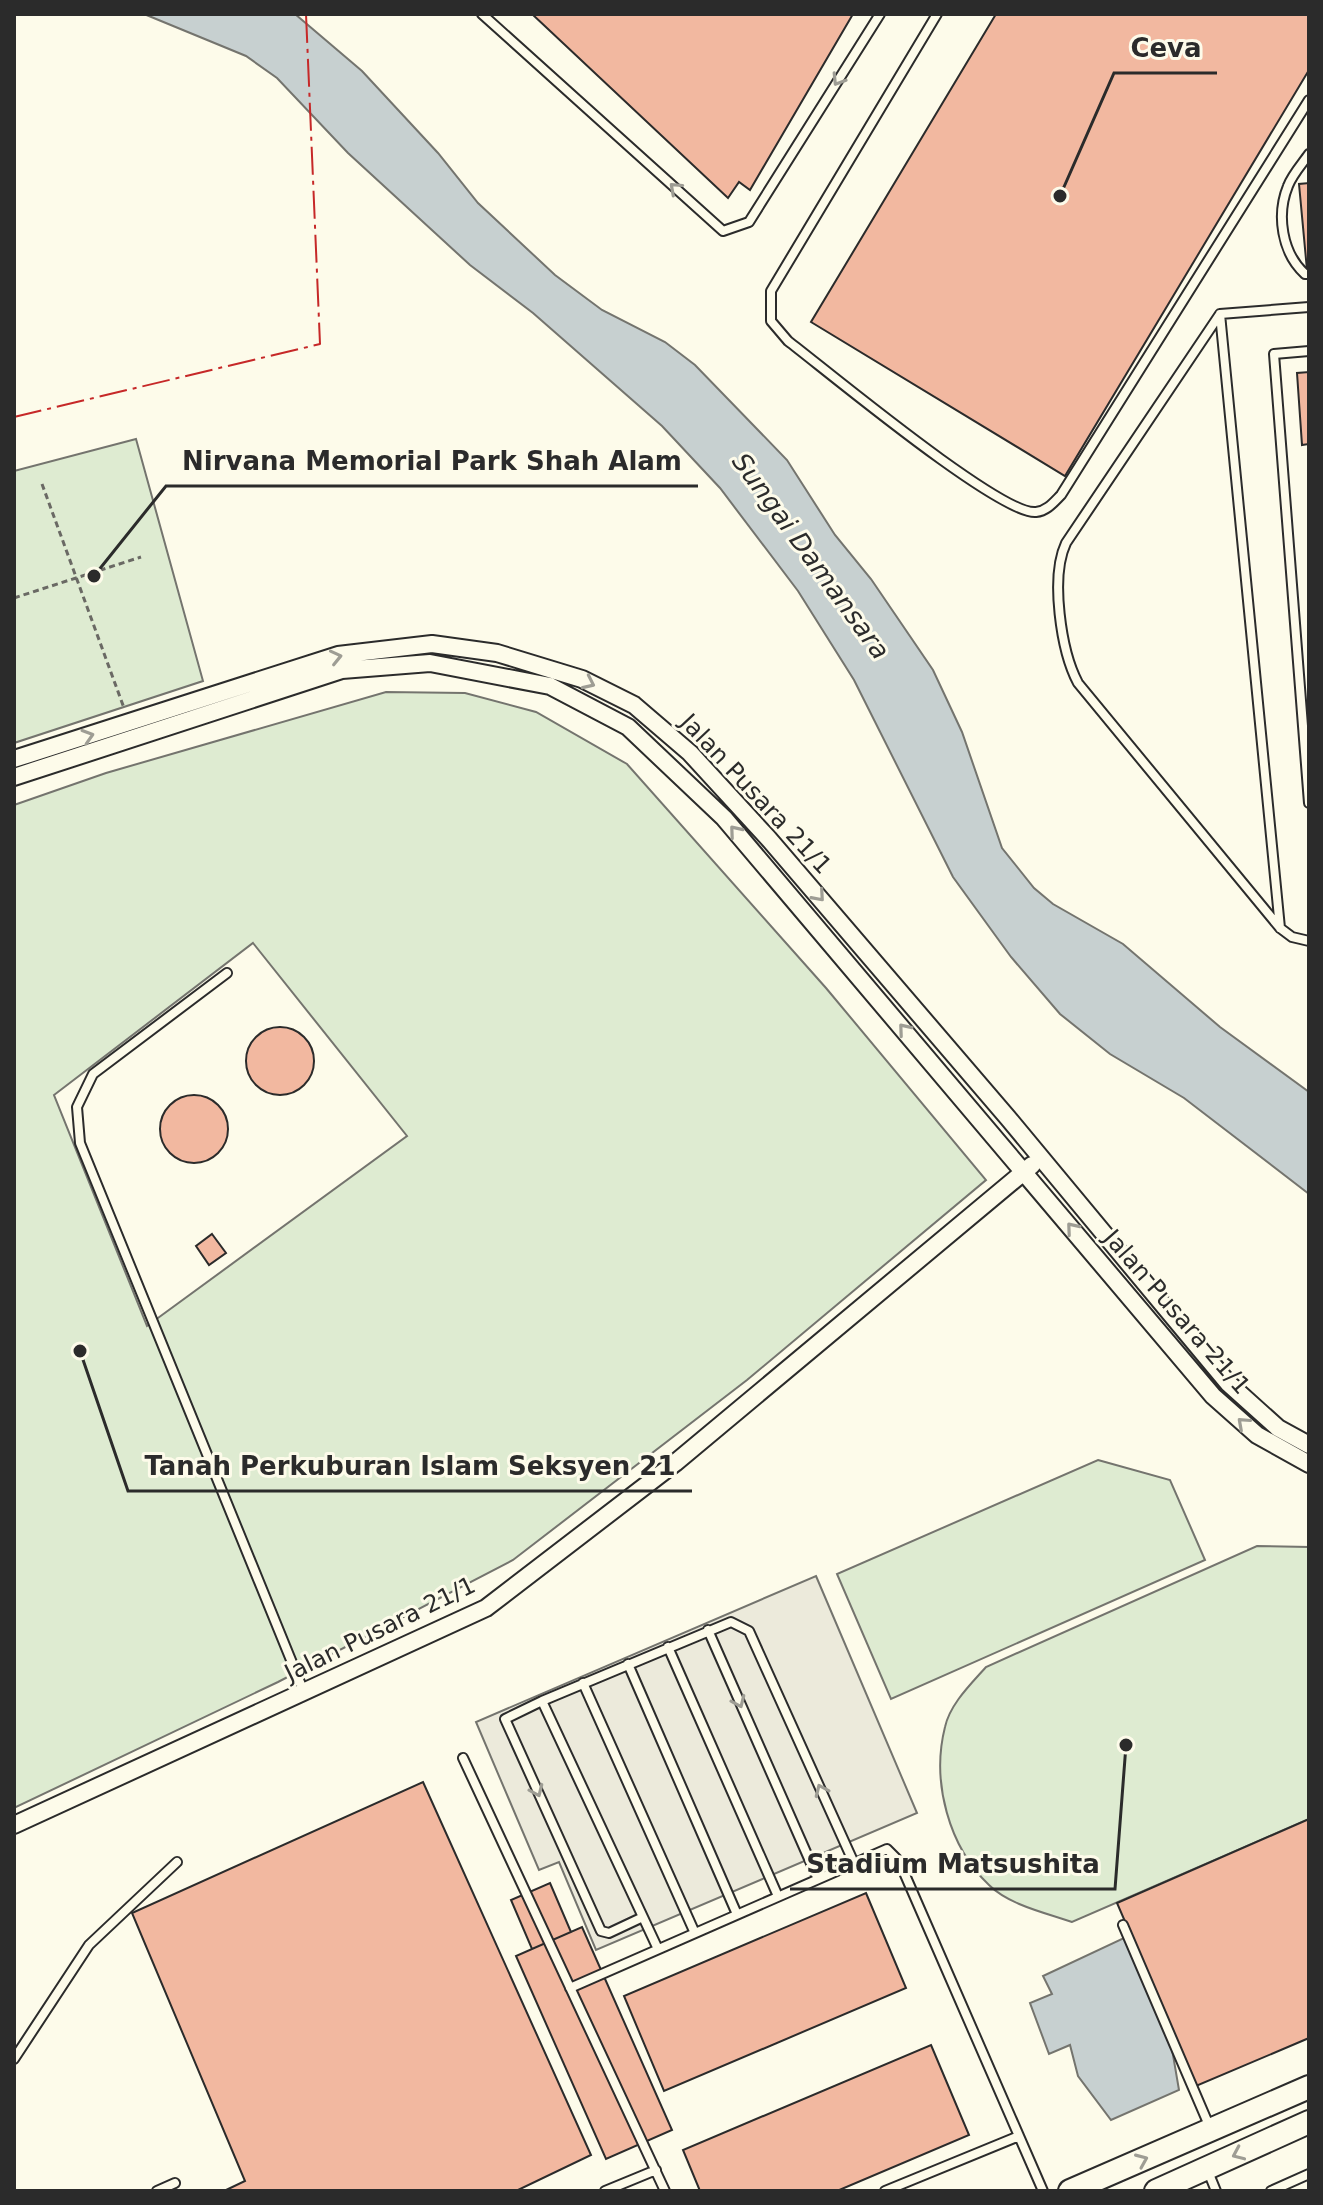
<svg xmlns="http://www.w3.org/2000/svg" width="1323" height="2205" font-family="'DejaVu Sans',sans-serif">
<rect width="100%" height="100%" fill="#fdfbea"/>
<!-- green -->
<path fill="#deebd1" stroke="#74746e" stroke-width="2" fill-rule="evenodd" d="M136,439L203,681L14,743V471Z
M386,692L465,693L536,712L627,764L826,988L986,1180L747,1380L513,1560L278,1682L14,1808V805L106,773ZM253,943L407,1136L147,1326L54,1095Z
M1098,1460L1170,1480L1205,1560L891,1699L837,1574Z
M1257,1546L1309,1547V1819L1072,1922C1046,1913 1009,1905 989,1885C949,1847 931,1782 945,1727C950,1704 971,1684 986,1667Z"/>
<!-- parking -->
<path fill="#eceadb" stroke="#74746e" stroke-width="2" d="M816,1576L917,1813L596,1950L559,1862L539,1870L476,1722Z"/>
<!-- water -->
<path fill="#c7d0d0" stroke="#74746e" stroke-width="2" d="M144,14H295L362,71L438,153L478,203L555,275L602,310L665,342L695,365L787,460L835,535L871,579L933,670L962,732L1002,848L1034,888L1053,904L1123,944L1220,1027L1309,1092V1194L1184,1098L1110,1054L1060,1014L1011,957L953,877L854,680L798,591L720,488L662,426L533,313L470,265L348,153L277,78L246,56Z
M1126,1937L1172,2049L1179,2090L1111,2120L1078,2076L1070,2045L1049,2054L1030,2003L1052,1994L1043,1976Z"/>
<!-- building -->
<path fill="#f2b8a0" stroke="#2b2b2b" stroke-width="2" d="M532,14H853L750,190L739,182L728,198Z
M996,14H1309V70L1065,476L811,322Z
M1309,183V270H1307L1299,184Z
M1309,372V444L1302,445L1297,373Z
M246 1061a34 34 0 1 1 68 0a34 34 0 1 1-68 0Z
M160 1129a34 34 0 1 1 68 0a34 34 0 1 1-68 0Z
M212,1234L226,1253L209,1265L196,1246Z
M423,1782L591,2155L516,2191H224L245,2181L132,1913Z
M1309,1819V2038L1196,2086L1117,1903Z
M550,1883L571,1932L532,1949L511,1900Z
M866,1893L906,1988L664,2091L624,1996Z
M582,1927L672,2130L606,2159L516,1956Z
M931,2045L969,2135L837,2191H700L683,2150Z"/>
<g fill="none" stroke-linecap="round" stroke-linejoin="round">
<defs>
<path id="lane" d="M482,14L723,231L749,222L880,14
M937,14L771,291V321L788,341C825,369 1001,516 1036,512C1047,511 1054,502 1061,495L1309,100
M1309,154C1302,164 1292,175 1288,186C1276,215 1282,253 1305,274H1309
M1309,307L1220,314L1066,543C1050,577 1061,651 1078,683L1280,928L1292,937L1309,941
M1220,314L1280,928
M1309,351L1274,354L1309,803
M227,973L93,1074L77,1107L80,1143L304,1692
M708,1630L817,1877
M668,1647L777,1894
M628,1664L736,1912
M583,1683L694,1931
M542,1701L657,1947
M463,1758L665,2191
M643,1917L609,1933L601,1931L505,1719L542,1701L731,1622L749,1631L853,1861
M1123,1925L1211,2130
M570,1988L887,1849L899,1861L1043,2191
M14,2059L89,1945L177,1862
M1207,2169L1216,2191
M157,2191L175,2183
M605,2191L656,2170
M885,2191L1019,2136
M1271,2191L1309,2174"/>
<path id="street" d="M14,759L338,655L432,644L497,653L582,679L634,705L690,753L768,838L1008,1118L1228,1383L1278,1428L1309,1445
M14,777L342,670L430,663L550,686L628,727L724,818L1213,1396L1257,1435L1309,1464
M14,1825L486,1608L675,1463L1032,1165"/>
<path id="secondary" d="M1070,2191L1309,2087
M1156,2191L1309,2122"/>
</defs>
<!-- lane casing -->
<use href="#lane" stroke="#2b2b2b" stroke-width="12"/>
<!-- street casing -->
<use href="#street" stroke="#2b2b2b" stroke-width="20"/>
<!-- secondary casing -->
<use href="#secondary" stroke="#2b2b2b" stroke-width="26"/>
<!-- path -->
<path stroke="#6a6964" stroke-width="3" stroke-dasharray="6 4" stroke-linecap="butt" d="M42,484L124,708
M14,598L141,557"/>
<!-- lane -->
<use href="#lane" stroke="#fdfbea" stroke-width="8"/>
<!-- street -->
<use href="#street" stroke="#fdfbea" stroke-width="16"/>
<!-- secondary -->
<use href="#secondary" stroke="#fdfbea" stroke-width="22"/>
<!-- power -->
<path stroke="#c62828" stroke-width="2" stroke-dasharray="28 6 4 6" stroke-linecap="butt" d="M14,417L320,344L306,14"/>
</g>
<!-- one-way arrows -->
<defs><path id="oneway-chevron" d="M-2-3.5L2.5 0L-2 3.5" fill="none" stroke-width="1.6" stroke-linecap="round" stroke-linejoin="round" transform="scale(2)"/></defs>
<g stroke="#9e9d94">
<use href="#oneway-chevron" transform="translate(838 80) rotate(122)"/>
<use href="#oneway-chevron" transform="translate(675 188) rotate(-138)"/>
<use href="#oneway-chevron" transform="translate(336 657) rotate(-13)"/>
<use href="#oneway-chevron" transform="translate(589 683) rotate(25)"/>
<use href="#oneway-chevron" transform="translate(88 736) rotate(-17)"/>
<use href="#oneway-chevron" transform="translate(735 831) rotate(-130)"/>
<use href="#oneway-chevron" transform="translate(819 896) rotate(49)"/>
<use href="#oneway-chevron" transform="translate(904 1029) rotate(-130)"/>
<use href="#oneway-chevron" transform="translate(1072 1228) rotate(-130)"/>
<use href="#oneway-chevron" transform="translate(1243 1423) rotate(-138)"/>
<use href="#oneway-chevron" transform="translate(739 1702) rotate(66)"/>
<use href="#oneway-chevron" transform="translate(821 1790) rotate(-114)"/>
<use href="#oneway-chevron" transform="translate(537 1791) rotate(66)"/>
<use href="#oneway-chevron" transform="translate(1238 2154) rotate(156)"/>
<use href="#oneway-chevron" transform="translate(1142 2160) rotate(-23)"/>
</g>
<g text-anchor="middle" dominant-baseline="central" stroke-width="6" stroke-linejoin="round" paint-order="stroke">
<!-- street labels -->
<g font-size="24" fill="#2b2b2b" stroke="#fdfbea">
<text transform="translate(756 794) rotate(47)">Jalan Pusara 21/1</text>
<text transform="translate(1177 1312) rotate(49)">Jalan Pusara 21/1</text>
<text transform="translate(380 1629) rotate(-26)">Jalan Pusara 21/1</text>
</g>
<!-- water labels -->
<g font-size="26" font-style="italic" fill="#2b2b2b" stroke="#fdfbea">
<text transform="translate(811 556) rotate(54)">Sungai Damansara</text>
</g>
</g>
<!-- callouts -->
<path fill="none" stroke="#2b2b2b" stroke-width="3" d="M1060 196L1114 73H1217M94 576L166 486H698M80 1351L128 1491H692M1126 1745L1115 1889H790"/>
<g fill="#2b2b2b" stroke="#fdfbea" stroke-width="3">
<circle cx="1060" cy="196" r="8"/>
<circle cx="94" cy="576" r="8"/>
<circle cx="80" cy="1351" r="8"/>
<circle cx="1126" cy="1745" r="8"/>
</g>
<g font-size="26" text-anchor="middle" font-weight="bold" fill="#2b2b2b" stroke="#fdfbea" stroke-width="6" stroke-linejoin="round" paint-order="stroke">
<text x="1166" y="57">Ceva</text>
<text x="432" y="470">Nirvana Memorial Park Shah Alam</text>
<text x="410" y="1475">Tanah Perkuburan Islam Seksyen 21</text>
<text x="953" y="1873">Stadium Matsushita</text>
</g>
<!-- border -->
<rect width="1323" height="2205" fill="none" stroke="#2b2b2b" stroke-width="32"/>
</svg>
